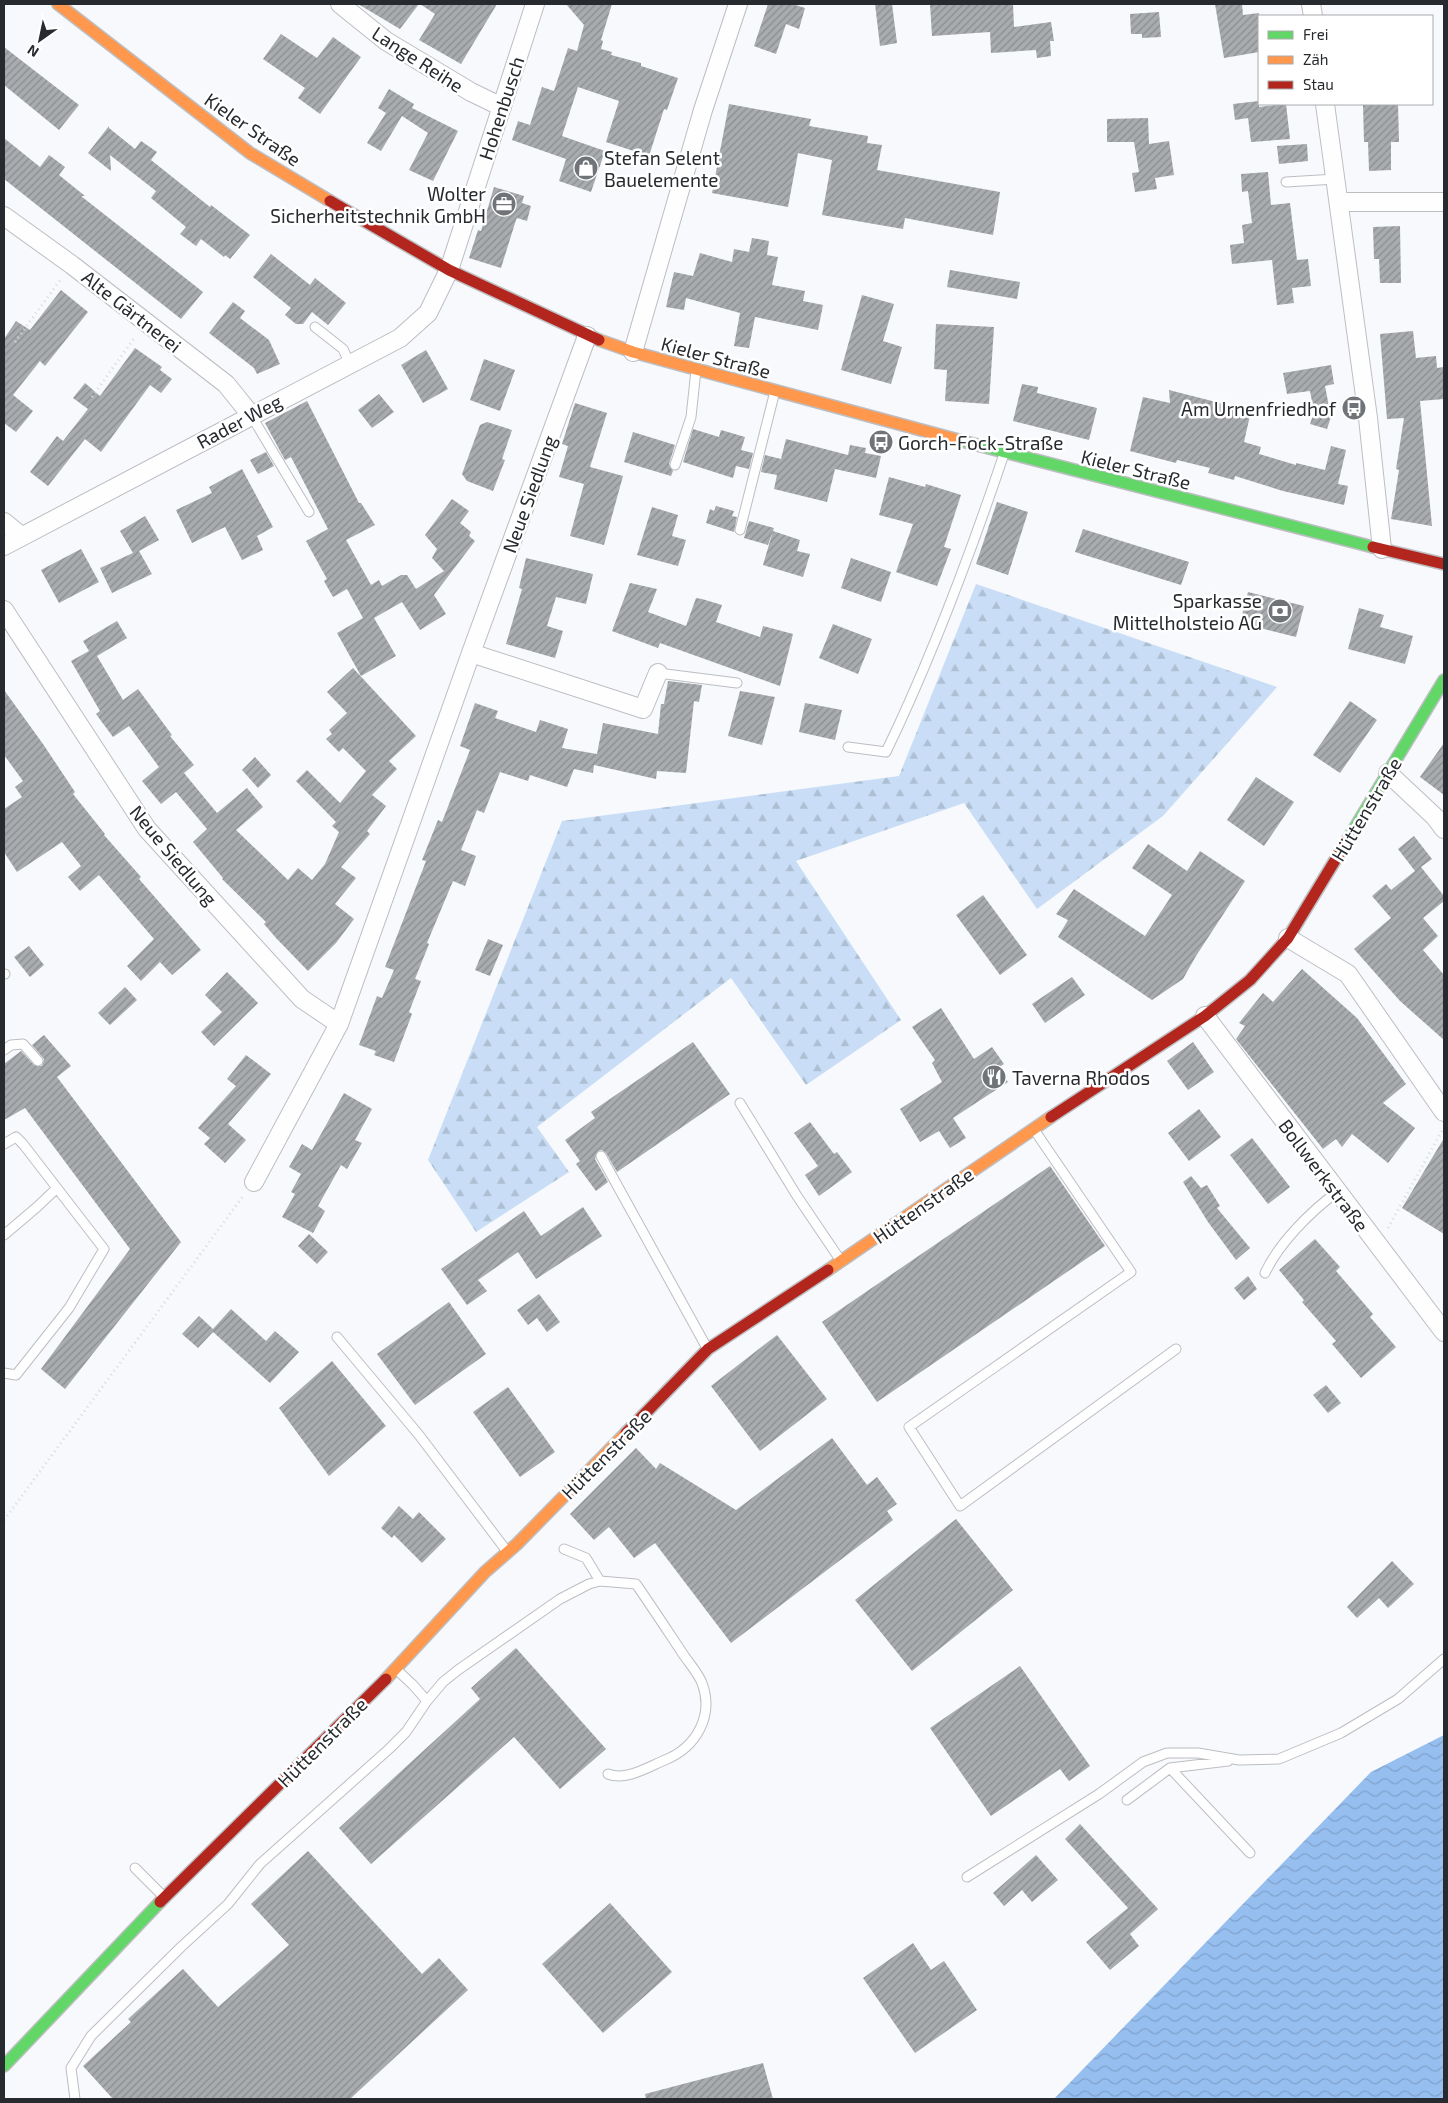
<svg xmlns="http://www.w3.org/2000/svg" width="1448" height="2103" font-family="'Exo 2',sans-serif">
<defs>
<pattern id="forest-firs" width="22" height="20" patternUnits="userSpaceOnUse" patternTransform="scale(1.25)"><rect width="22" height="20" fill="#c9def6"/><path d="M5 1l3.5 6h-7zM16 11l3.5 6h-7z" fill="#adbfd3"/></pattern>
<pattern id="water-waves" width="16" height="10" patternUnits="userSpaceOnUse" patternTransform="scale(1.25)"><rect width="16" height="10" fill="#96beef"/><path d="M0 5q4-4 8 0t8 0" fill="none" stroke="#81a3cd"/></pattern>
<pattern id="building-hatch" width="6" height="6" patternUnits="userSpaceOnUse" patternTransform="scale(1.25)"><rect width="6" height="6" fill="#a9acaf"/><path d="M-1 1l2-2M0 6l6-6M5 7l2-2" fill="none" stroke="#8a8c8f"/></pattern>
</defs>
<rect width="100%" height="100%" fill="#f7f9fc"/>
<!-- forest -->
<path fill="url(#forest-firs)" d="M976,584L1277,687L1163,816L1037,909L964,803L796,861L901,1020L806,1085L731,978L537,1127L569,1172L476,1232L428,1160L562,821L899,776Z"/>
<!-- water -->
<path fill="url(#water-waves)" d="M1444,1735V2099H1054L1371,1772Z"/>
<!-- building -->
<path fill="url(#building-hatch)" d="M358,4H419L400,29Z
M420,4H497L461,64L419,40L435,14Z
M566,4H612L601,40L603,41L601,49L612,52L611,55L641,63V66L678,78L667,110L664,109L649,156L606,142L619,101L578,87L562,136L605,151L591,192L559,181L566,159L512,140L518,121L530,125L542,87L554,91L568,48L577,51L584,25Z
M768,4H792L805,8L799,29L786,24L776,54L754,46Z
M875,4H892L897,43L880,46Z
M930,4H1013L1014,27L1051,22L1054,41H1050L1051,56L1037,58L1036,50L991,53L990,32L932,36Z
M1215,4H1242L1243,15L1259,13V52L1224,58Z
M1159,12L1161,37L1142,38V34H1131L1130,14Z
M281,34L317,58L333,37L361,57L320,114L298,98L305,88L263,59Z
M4,47L79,105L59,130L4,85Z
M389,89L414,104L412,108L458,131L433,181L409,170L428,133L402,116L381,151L367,143L386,113L378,108Z
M1259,101V107L1286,104L1290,139L1251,142L1248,118L1235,120L1233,104Z
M729,104L811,119L809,126L868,136L867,143L882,145L877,170L1000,192L993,235L905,218L903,229L822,215L832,160L798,153L788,207L712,193Z
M1372,104H1398L1399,142H1391V170L1369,171L1368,142H1364L1363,105Z
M1148,118L1149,144L1169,141L1174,175L1155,178L1157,189L1135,192L1132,173L1139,172L1134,142H1107V119Z
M109,126V128L135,149L141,141L157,152L151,160L210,207L211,205L250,235L230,259L225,255L224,257L201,239L196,246L180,234L186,227L151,198L156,191L110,155L111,171L88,153Z
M4,138L40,167L49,155L65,167L59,175L85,196H81L203,292L181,319L4,179Z
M1307,144L1308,161L1279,164L1277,146Z
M1268,172L1271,205L1290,203L1297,260L1308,259L1311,286L1292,288L1294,303L1277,305L1272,260L1232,264L1230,245L1244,243L1242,225L1252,223L1248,191L1242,192L1241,174Z
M494,187L524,196L522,203L531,206L527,221L517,218L516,220L501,268L469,258L478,230L481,231Z
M1400,226L1401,283H1380L1379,259H1374L1373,227Z
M752,238L769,241L767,255L778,257L772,285L805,291L803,301L823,305L818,330L755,317L749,348L734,346L740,313L686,298L684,310L666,307L674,272L693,276L700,253L732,262L734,249L749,252Z
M271,254L310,285L315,278L346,303L328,325L312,312L303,324H296L285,315L291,308L253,277Z
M950,270L1020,282L1017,299L947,287Z
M61,290L88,312L45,366L40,361L13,395L33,411L16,432L4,423V339L16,321L30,330Z
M862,295L894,304L883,341L902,347L891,384L841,370Z
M233,302L245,311L240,318L269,340L280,364L257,374L254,368L209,333Z
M936,324L994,327L989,404L945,401L947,370L934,369Z
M1413,331L1416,358L1436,356L1437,368L1444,367V399L1420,401L1432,526L1391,519L1399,470L1396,469L1404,418L1387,419L1380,334Z
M135,348L162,367L160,370L172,379L161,393L150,385L101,452L85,439L48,486L30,472L57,436L63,441L88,409L73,398L85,383L100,396Z
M426,350L448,389L423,403L401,365Z
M484,359L515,370L500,411L470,400Z
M1331,365L1334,384L1325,386L1331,417L1327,429L1310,424L1314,412L1310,391L1287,394L1283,373Z
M1022,384L1038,387L1037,393L1097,408L1089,440L1013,421Z
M1169,390L1251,411L1244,442L1261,447L1259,454L1296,465V463L1325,470L1331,446L1346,450L1338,484L1348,486L1344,505L1283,491L1235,476L1234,480L1208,473L1210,468L1177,460L1176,463L1130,451L1143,397L1170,403Z
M379,394L394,412L372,428L358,410Z
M307,401L359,503H361L375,525L346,540L371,585L379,580L382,586L401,575H407L416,589L444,571L432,558L437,549L425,535L452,499L469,511L460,523L471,532L469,536L475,541L434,595L446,614L420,630L402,602L374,618L396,656L361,676L337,633L363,618L347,589L333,597L324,581L327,579L306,541L328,529L291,457L285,460L265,423Z
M575,403L607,413L590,467L623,476L604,545L570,536L584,484L559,477L568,446L562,444Z
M487,422L512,430L502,459L505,460L493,491L467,481L462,474L480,425Z
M693,429L719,437L721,430L745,437L741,450L753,453L749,469L736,466L733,478L683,462Z
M633,432L675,445L669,464L673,471L671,476L624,462Z
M786,439L848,455L850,445L866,448L865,453L881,456L876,478L835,469L827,502L774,489L777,475L761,472L765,455L781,459Z
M266,452L274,466L258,474L250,460Z
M242,469L273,527L257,536L263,550L242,560L225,527L192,543L176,510L212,493L209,487Z
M889,477L925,487L926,484L961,495L944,547L951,549L937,586L896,572L913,524L879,515Z
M997,502L1028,512L1008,575L976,564Z
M716,506L734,511L732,516L737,517L734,532L706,523L710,509L714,511Z
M652,507L678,515L672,536L686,540L678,566L637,555Z
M145,516L159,540L139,551L152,574L112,593L100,568L133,553L120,531Z
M749,521L774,528L768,545L744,538Z
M1083,529L1189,562L1181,585L1075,552Z
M773,531L800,540L797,551L810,554L803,577L763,565Z
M81,549L99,582L59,603L41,570Z
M526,558L593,574L586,604L556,597L547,626L563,631L555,658L506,644L522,589L519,588Z
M851,558L891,572L881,602L841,588Z
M630,583L657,589L648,612L686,626L696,598L702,599L722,605L716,622L760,637L763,626L793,634L780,686L660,643L658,648L612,631Z
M1248,592L1304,606L1296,637L1240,623Z
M1359,608L1384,615L1380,627L1413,636L1405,664L1348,649Z
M117,621L127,638L97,656L123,700L138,689L172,735L170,736L194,765L184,773L217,813L247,788L263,807L236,830L288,880L298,868L312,880L325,864L339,832L332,826L336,822L296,781L307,770L340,803L366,771L343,748L339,752L326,739L332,734L329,730L347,713L327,692L353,668L416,736L389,761L397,769L372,795L386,806L367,831L370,834L341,867L356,878L335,904L354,919L336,943L308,971L276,938L264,924L266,922L222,879L223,878L193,842L207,829L176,792L161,804L142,781L159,767L129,726L113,737L96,714L100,711L71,661L89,651L83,641Z
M833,624L872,639L858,674L819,658Z
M668,681L702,685L699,702L694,701L686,773L657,771L656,779L594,765L593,773L574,769L567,787L530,775L528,781L500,772L484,813L477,810L461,850L476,856L465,886L453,881L427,943L429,944L415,979L421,981L409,1012L412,1014L394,1062L374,1055L376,1051L359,1045L377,996L382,998L394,970L385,967L426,861L422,860L438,820L442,822L470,750L460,746L475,703L498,711L495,718L536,732L540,720L568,729L562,748L597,754L603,723L658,734L661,704H664Z
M4,690L43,744L75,792L73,794L105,834L104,835L141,877L139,879L201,950L172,975L160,962L141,981L127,966L154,939L99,875L80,891L68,877L81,866L62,842L17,872L4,852V809L22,797L15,787L23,781L4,755Z
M740,691L775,697L762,745L728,736Z
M1350,701L1377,720L1340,773L1313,755Z
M805,703L842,710L835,740L799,732Z
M1444,743V795L1420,777Z
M255,757L271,775L258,788L242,770Z
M1256,777L1294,802L1264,846L1227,820Z
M1414,836L1432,859L1421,867L1444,896V901L1423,918L1438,936L1423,950L1444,975V1040L1400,1001L1354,949L1391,918L1372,896L1386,884L1391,890L1415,871L1398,849Z
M1148,844L1187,871L1200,851L1245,881L1196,956L1183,979L1152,1000L1058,937L1068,920L1056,914L1074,889L1145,936L1172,895L1132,868Z
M983,895L1027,955L1000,975L956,915Z
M488,939L503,945L490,976L475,970Z
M29,946L44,965L30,977L14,957Z
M1302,969L1357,1018L1406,1084L1383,1103L1415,1128L1388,1163L1352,1134L1342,1147L1336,1139L1323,1149L1236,1039L1245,1026L1239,1023L1263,993L1273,1002Z
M227,972L258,1003L214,1046L201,1032L222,1012L205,995Z
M1072,977L1085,995L1045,1023L1032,1004Z
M125,987L137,1000L110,1025L98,1013Z
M941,1008L974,1059L992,1047L1004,1064L998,1068L1008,1082L953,1118L966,1138L950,1148L939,1131L920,1142L900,1109L942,1082L932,1063L935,1060L912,1027Z
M44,1035L71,1066L57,1077L181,1242L65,1389L41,1369L130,1249L25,1108L4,1120V1064L21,1051L34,1065L42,1066L44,1059L32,1045Z
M693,1042L730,1094L617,1172L606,1153L602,1150L598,1151L595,1159L608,1182L596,1191L576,1164L580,1161L565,1140L595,1118L591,1112Z
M1193,1042L1214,1072L1188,1090L1167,1061Z
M246,1055L271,1074L228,1124L246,1140L225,1163L204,1144L210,1138L198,1128L236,1086L227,1079Z
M344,1093L372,1109L355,1140L362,1143L347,1169L341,1165L318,1206L325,1211L313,1233L282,1217L295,1194L291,1192L301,1174L289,1167L302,1144L312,1150Z
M1199,1109L1221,1137L1189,1161L1168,1133Z
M810,1122L834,1154L837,1152L852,1172L819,1196L805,1175L818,1166L794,1133Z
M1252,1138L1290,1187L1268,1204L1230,1155Z
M1444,1138V1234L1402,1208Z
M1050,1166L1105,1246L877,1402L822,1322Z
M1191,1176L1201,1188L1207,1185L1220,1206L1217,1208L1250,1248L1236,1260L1208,1222L1183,1182Z
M583,1207L602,1236L536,1279L518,1252L478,1280L487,1291L467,1305L441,1269L524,1211L541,1236Z
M309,1234L328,1252L317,1264L298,1246Z
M1315,1239L1340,1267L1336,1271L1373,1314L1370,1317L1396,1347L1361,1378L1332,1344L1336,1341L1302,1302L1304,1300L1279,1270Z
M1248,1276L1257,1289L1244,1300L1234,1288Z
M539,1294L560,1322L547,1332L537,1318L528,1325L517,1310Z
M449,1302L486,1354L415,1405L377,1354Z
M231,1309L266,1341L275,1331L299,1352L270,1383L213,1332L198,1348L182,1334L199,1316L213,1329Z
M777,1335L827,1399L760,1451L711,1386Z
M332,1361L386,1426L329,1476L279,1408Z
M1326,1385L1341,1403L1328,1413L1313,1395Z
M508,1387L555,1452L520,1477L473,1412Z
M832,1438L867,1485L877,1477L897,1504L887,1511L893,1520L731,1643L655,1543L634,1558L609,1527L594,1540L570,1514L636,1448L656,1469L660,1463L736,1510Z
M399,1506L413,1519L419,1512L446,1539L422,1563L394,1535L392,1538L381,1528Z
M956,1519L1013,1590L912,1671L855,1600Z
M1392,1561L1414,1584L1388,1608L1379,1598L1357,1618L1347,1607Z
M516,1648L606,1749L560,1789L514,1737L371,1864L339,1828L480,1699L471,1688Z
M1020,1666L1090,1766L1069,1781L1060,1769L991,1816L930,1728Z
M1080,1824L1158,1909L1130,1934L1139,1946L1110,1970L1086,1942L1128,1908L1065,1839Z
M308,1851L422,1974L439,1958L468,1990L350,2099H113L83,2066L131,2022L128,2019L183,1969L218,2007L289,1945L251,1904Z
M1036,1855L1058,1880L1032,1902L1022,1890L1004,1906L993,1893Z
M610,1903L672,1972L603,2033L542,1964Z
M913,1943L931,1970L944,1961L977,2010L915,2053L863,1978Z
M763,2063L773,2099H646L645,2094Z"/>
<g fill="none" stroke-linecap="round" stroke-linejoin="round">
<defs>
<path id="lane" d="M1286,182L1336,179
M315,327L343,349L350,364
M251,415L309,512
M675,465L691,417L696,370
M740,530L775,391
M658,673L737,683
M848,747L886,752C933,655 970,555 1004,454
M4,974H5
M4,1050L11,1045L23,1044L38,1061
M740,1103L797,1196L841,1261
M1035,1131L1131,1272L909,1427L960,1506L1176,1349
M4,1144L16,1137L23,1144L104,1249L69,1308L16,1375L4,1373
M601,1156L707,1348
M4,1235L37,1207L57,1188
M1265,1273C1279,1243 1310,1212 1337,1192
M337,1337L419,1435L506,1550
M564,1549L586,1558L600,1581L636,1584C652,1607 667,1630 683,1654C689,1663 698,1673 702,1683C714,1715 697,1747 665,1760C648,1767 626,1781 608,1774
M427,1701L443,1682L458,1670L560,1599L589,1584L600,1581
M1170,1768L1250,1853
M1127,1800L1170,1768L1228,1761
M135,1868L164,1897
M967,1877L1099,1794L1143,1762L1167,1753H1198L1239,1760L1279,1759L1341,1733L1398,1699L1444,1659
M75,2099L71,2068L91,2036L181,1947L228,1904L260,1864L389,1749L406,1732L427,1701L413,1685L398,1671"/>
<path id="street" d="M340,4L386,41L471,92L502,107
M1311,4L1313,16
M1325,104L1368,418L1382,549
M1339,202H1444
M4,216L72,265L226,384L251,415
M633,352L703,110L738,4
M4,522L21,536
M4,546L400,338L428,313L449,270L535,4
M4,610L147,829L302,999L339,1024
M471,653L643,709L658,673
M1388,773L1435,817L1444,829
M1288,938L1348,974L1444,1112
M1205,1016L1444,1332
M254,1182L339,1024L471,653L587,336"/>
<path id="fast" d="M962,441L1373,547
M1348,839L1444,680
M4,2066L160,1902"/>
<path id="slow" d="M58,4L250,153L330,201
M599,340L633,352L962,441
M828,1270L1051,1117
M386,1679L485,1572L517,1544L626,1433"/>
<path id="jam" d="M330,201L449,270L599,340
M1373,547L1444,564
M1051,1117L1205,1016L1250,980L1288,938L1348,839
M626,1433L708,1349L828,1270
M160,1902L386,1679"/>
</defs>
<!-- lane casing -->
<use href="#lane" stroke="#bcbec2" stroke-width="11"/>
<!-- street casing -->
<use href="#street" stroke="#bcbec2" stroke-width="20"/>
<!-- fast casing -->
<use href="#fast" stroke="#bcbec2" stroke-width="14"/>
<!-- slow casing -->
<use href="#slow" stroke="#bcbec2" stroke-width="14"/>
<!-- jam casing -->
<use href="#jam" stroke="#bcbec2" stroke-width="14"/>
<!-- path -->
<path stroke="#d9dadb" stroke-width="3" stroke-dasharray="1 4" stroke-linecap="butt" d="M15,342L61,279
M92,397L135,337
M1388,1228L1443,1129
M4,1520L244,1195"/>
<!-- lane -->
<use href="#lane" stroke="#fefeff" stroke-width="9"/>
<!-- street -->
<use href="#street" stroke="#fefeff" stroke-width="18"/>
<!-- fast -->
<use href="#fast" stroke="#63d668" stroke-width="11"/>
<!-- slow -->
<use href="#slow" stroke="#ff974d" stroke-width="11"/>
<!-- jam -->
<use href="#jam" stroke="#b3261e" stroke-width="11"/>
</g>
<!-- icons -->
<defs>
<symbol id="shop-disc" viewBox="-11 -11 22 22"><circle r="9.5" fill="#707377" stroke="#fff"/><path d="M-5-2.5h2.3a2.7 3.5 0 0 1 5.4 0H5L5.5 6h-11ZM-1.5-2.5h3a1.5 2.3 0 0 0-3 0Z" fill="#fff"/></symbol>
<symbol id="office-disc" viewBox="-11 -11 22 22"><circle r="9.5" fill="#707377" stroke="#fff"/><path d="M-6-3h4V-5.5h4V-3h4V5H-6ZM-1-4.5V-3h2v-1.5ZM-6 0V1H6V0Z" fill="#fff"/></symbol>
<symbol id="bus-disc" viewBox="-11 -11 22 22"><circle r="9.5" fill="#707377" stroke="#fff"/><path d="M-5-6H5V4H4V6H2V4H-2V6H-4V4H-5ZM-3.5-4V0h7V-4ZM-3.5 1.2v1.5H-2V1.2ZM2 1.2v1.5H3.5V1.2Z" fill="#fff"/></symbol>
<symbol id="bank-disc" viewBox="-11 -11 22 22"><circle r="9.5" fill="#707377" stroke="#fff"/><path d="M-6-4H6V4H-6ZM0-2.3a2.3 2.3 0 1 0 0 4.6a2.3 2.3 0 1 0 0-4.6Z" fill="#fff"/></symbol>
<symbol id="restaurant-disc" viewBox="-11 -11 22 22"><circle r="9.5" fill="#707377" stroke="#fff"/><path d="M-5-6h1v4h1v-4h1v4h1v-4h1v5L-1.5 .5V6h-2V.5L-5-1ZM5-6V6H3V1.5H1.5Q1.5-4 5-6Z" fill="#fff"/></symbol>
</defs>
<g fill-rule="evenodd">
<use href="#shop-disc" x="572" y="154" width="28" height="28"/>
<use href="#office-disc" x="490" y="190" width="28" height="28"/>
<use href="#bus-disc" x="1340" y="394" width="28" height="28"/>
<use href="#bus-disc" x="867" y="428" width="28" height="28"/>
<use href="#bank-disc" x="1266" y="597" width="28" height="28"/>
<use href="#restaurant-disc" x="980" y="1063" width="28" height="28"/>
</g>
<g text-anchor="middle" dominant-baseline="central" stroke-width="5" stroke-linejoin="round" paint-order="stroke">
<!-- street labels -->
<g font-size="19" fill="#272b2f" stroke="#fff">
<text transform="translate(418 59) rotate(33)">Lange Reihe</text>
<text transform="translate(501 108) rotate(-72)">Hohenbusch</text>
<text transform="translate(253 129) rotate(35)">Kieler Straße</text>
<text transform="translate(132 311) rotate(38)">Alte Gärtnerei</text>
<text transform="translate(716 357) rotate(15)">Kieler Straße</text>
<text transform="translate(239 421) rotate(-28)">Rader Weg</text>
<text transform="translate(1136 469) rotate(14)">Kieler Straße</text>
<text transform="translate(529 494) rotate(-70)">Neue Siedlung</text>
<text transform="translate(1366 809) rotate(-59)">Hüttenstraße</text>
<text transform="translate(174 855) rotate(50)">Neue Siedlung</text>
<text transform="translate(1324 1175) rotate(53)">Bollwerkstraße</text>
<text transform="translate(923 1205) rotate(-35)">Hüttenstraße</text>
<text transform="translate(606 1454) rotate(-45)">Hüttenstraße</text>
<text transform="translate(322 1742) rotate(-45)">Hüttenstraße</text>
</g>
<!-- poi labels -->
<g font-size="19" fill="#272b2f" stroke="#fff" text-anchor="start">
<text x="604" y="157">Stefan Selent<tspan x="604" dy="22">Bauelemente</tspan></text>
<text x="486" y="193" text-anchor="end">Wolter<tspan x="486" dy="22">Sicherheitstechnik GmbH</tspan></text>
<text x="1336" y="408" text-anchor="end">Am Urnenfriedhof</text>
<text x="898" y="442">Gorch-Fock-Straße</text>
<text x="1262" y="600" text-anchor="end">Sparkasse<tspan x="1262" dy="22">Mittelholsteio AG</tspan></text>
<text x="1012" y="1077">Taverna Rhodos</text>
</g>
</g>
<!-- border -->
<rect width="1448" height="2103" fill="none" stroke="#272b2f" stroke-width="10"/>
<!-- legend -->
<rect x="1258" y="15" width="175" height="90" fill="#ffffff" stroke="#a9aaac"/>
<rect x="1268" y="31" width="25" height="8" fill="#63d668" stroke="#a9aaac"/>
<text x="1303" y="40" font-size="15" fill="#272b2f">Frei</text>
<rect x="1268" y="56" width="25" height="8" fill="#ff974d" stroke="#a9aaac"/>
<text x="1303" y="65" font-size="15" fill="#272b2f">Zäh</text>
<rect x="1268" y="81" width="25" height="8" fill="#b3261e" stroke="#a9aaac"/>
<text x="1303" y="90" font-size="15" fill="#272b2f">Stau</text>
<!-- north arrow -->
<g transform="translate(40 40) rotate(213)" stroke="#ffffff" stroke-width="4" paint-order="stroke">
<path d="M0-4L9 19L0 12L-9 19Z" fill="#272b2f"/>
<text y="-8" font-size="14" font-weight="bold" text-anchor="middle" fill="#272b2f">N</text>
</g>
</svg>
